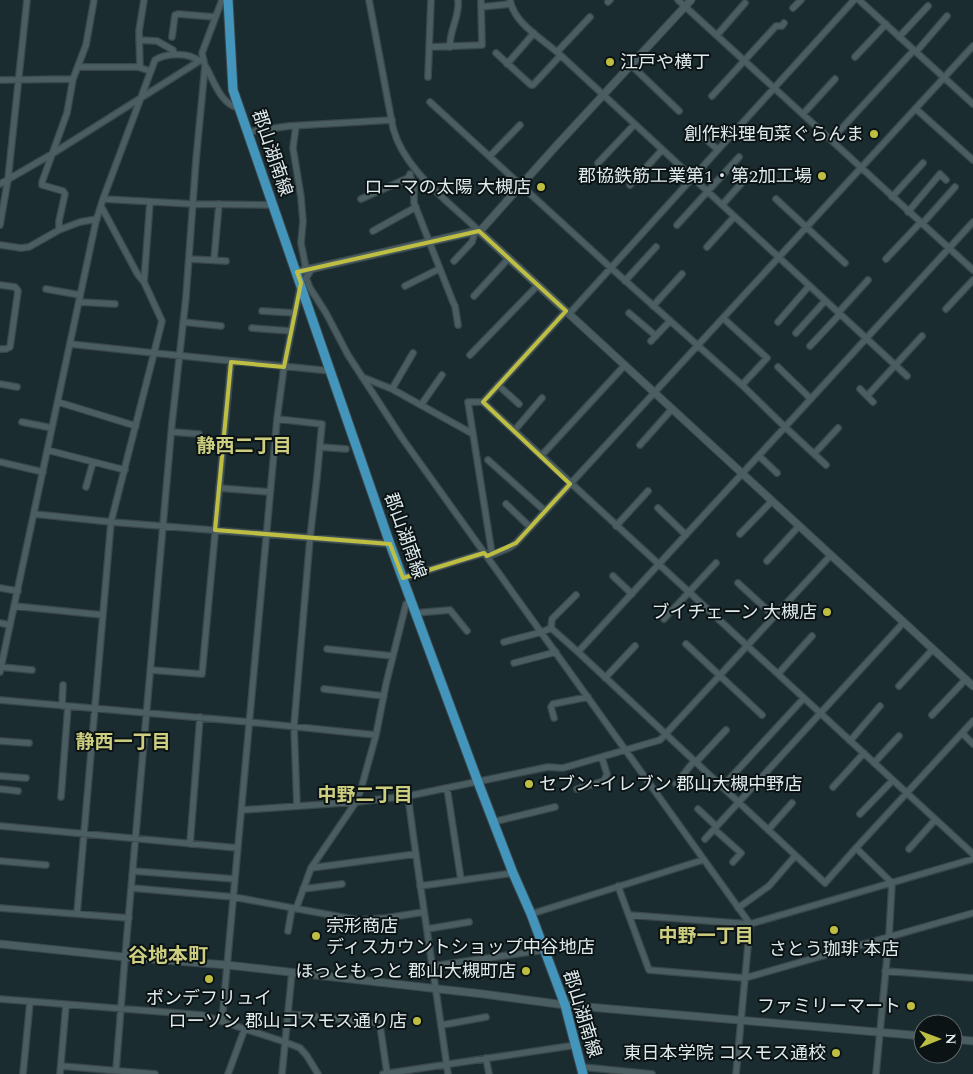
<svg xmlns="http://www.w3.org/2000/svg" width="973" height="1074" font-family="Spectral,'Noto Sans JP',serif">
<rect width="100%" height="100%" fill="#1a2c30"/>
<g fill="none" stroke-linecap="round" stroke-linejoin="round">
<defs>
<path id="minor" d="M369,0L393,128C404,170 448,201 479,231
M510,0C514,23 541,38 557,52L907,376
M678,0L973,270
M859,0L973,104
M608,2L610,0
M481,7L510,4
M793,8L801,0
M717,35L745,3
M172,37L175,15L178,14L215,17
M899,37L928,6
M139,40L157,41L173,50L174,54
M430,47L482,45L481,0
M450,47C449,30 460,17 458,0
M557,52L590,17
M916,52L947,16
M496,53L531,85H533L560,56
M855,57L886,24
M507,64L534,33
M631,65L679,111
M78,67H138L150,71
M140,67L139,31L144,0
M206,67C214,81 221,105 239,108
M428,77L431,0
M0,80L73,79
M712,96L776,26H782L784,23
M430,102L610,267L742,385L785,427L973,222
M916,109L973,160
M803,114L835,79
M296,126L293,148L301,197L303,221L301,243L306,269
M696,130L717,149
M248,132L289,126L392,120
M831,140L914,50
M490,156L520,125
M598,163L634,125
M410,176L414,185V203L453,302L455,306L458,325
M0,184L52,154L201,60
M630,185L662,150
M892,197L923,163
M103,199L193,204L274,205
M361,199L408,178L410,174
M776,199L845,263
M722,205L747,177
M101,206L138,275L144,282
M908,212L940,174L946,180
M922,224L955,187
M0,225L8,179L27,0
M677,225L739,157
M59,230V221L65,194L63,191L42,185V182L67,113L73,79L86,45L94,0
M373,231L416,207
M0,245L21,248L29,247L59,230L80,222L97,219
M707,247L734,217
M189,259L226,261
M886,259L920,223
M214,260L219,204
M454,261L472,242L475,232
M309,268L310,272L306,278L310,288L326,313L348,355L402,438L750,924L736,1074
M625,281L656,247
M0,285L15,287L18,291L10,347L6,349H0
M405,286L439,269
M46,289L80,295
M474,296L509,258
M79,302L115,304
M653,306L682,274
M946,309L973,280
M262,311L295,313
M629,313L656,336
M838,313L868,280
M569,314L854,0
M723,318L767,358L742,385
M183,322L221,326
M778,322L809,286
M252,328L291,331
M796,333L825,301
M651,341L670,321
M70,344L154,353L162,321L144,282L150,202
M810,346L840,314
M470,355L538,285
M778,367L811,399
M362,377L392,389L473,434
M0,384L17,387
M498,385L519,404
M392,389L413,353
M860,389L873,402
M867,396L922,336
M58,402L136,426
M483,402L566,311
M421,405L442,375
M277,419L322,424L317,477L310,538L294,726L297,806
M22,422L52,428
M514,431L542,398
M172,432L199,434
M640,445L672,409
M320,447L346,449
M47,450L125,470
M814,454L838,428
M541,456L625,365
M759,456L777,473
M488,460L545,511
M0,462L43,472
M826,465L785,427L578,652L825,883L856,848L892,883L889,936L876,1074
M86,487L93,462
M219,488L270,492
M506,504L530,527
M658,508L686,535
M34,514L111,522L390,544
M616,526L648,491
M740,534L772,501
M492,554L468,402H483L973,854
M489,556L509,548L516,543L973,46
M767,561L799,526
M613,576L632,594
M403,578L484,553
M738,583L774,616
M0,588L18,591
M576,595L552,619L551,628L578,652
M14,606L103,615
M415,613L450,610L467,631
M664,619L716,563
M0,623L10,625
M504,642L542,632L551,628
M686,644L762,715
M327,649L393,656
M514,663L556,652
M1,667L32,670
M151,670L202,674L231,362
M0,672L96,221L103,199L155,60C166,53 188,52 199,61
M778,674L812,636
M605,678L635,646
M899,686L933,649
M324,689L384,696
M0,700L249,722L376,735
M62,706L63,685
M932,715L966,679
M554,718L551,707L553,704L588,697
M962,733L973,744
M0,741L29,743
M850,741L880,706
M874,763L899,736
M0,776L26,778
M676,784L694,761L698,760L726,730
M722,787L804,698
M833,787L864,753
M447,788L461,880
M0,789L18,791
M577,789L604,781L607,774L602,758
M408,796C420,889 435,981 448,1074
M61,797L68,706
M698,809L716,826
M242,810L356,802L408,796L548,767L563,768L660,740L831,555
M860,814L892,781
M493,822L555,807
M0,826L238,848
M714,829L741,853L733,862
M768,830L792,803
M705,839L904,622
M190,844L200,717
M856,848L973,721
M909,849L935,820
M0,861L46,865
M311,868L416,854
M133,871L235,879
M420,886L513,873
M618,886L649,970L745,978L973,913
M132,888L234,897L358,920L386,918L424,912
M303,889L342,884
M0,908L129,918
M738,908L769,886L795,856
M296,909L311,868L356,802L361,789L376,735L386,684L406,604L411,601
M77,914L111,522L154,353L331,371
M531,914L703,860
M629,915L750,924L973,859
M427,929L469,922
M288,931L292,908
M433,966L544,950
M885,971L973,978
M0,999L202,1015L285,1042L300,1048L307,1056L318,1074
M288,1014L378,1023L380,1025L387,1073
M222,1021L277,419L284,367L300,288
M442,1025L486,1017
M486,1058L489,1074
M61,1066L155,1074
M582,1067L652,1074
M116,1070L125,957L172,423L186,297L196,160L205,66L202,53L222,0
M23,1074L30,1002
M60,1074L66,1005
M228,1074L245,1028
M282,1074L292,972
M383,1074L576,1045"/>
<path id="tertiary" d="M479,231L973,686
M297,272L481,230L557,145L691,0
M0,944L125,957L227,965L483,994L565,1005L923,1036
M953,1039L973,1041"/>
<path id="primary" d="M228,0L233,90L390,544L478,782L513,873L531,914L565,1005L583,1074"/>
</defs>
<!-- minor casing -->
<use href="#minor" stroke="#39474b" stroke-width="8"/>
<!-- tertiary casing -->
<use href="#tertiary" stroke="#39474b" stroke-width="9"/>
<!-- primary casing -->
<use href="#primary" stroke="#39474b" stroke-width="11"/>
<!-- minor -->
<use href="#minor" stroke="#4a5d61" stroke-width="5.5"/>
<!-- tertiary -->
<use href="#tertiary" stroke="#4a5d61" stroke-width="7"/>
<!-- primary -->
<use href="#primary" stroke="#4495bc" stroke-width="9"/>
</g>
<!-- marked area -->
<path fill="none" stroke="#bebf42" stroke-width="4" stroke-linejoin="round" d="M479,231L566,311L483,402L570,484L516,543L487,556L484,553L403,578L390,544L215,530L231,362L284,367L301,283L297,272Z"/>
<!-- markers -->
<g fill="#bebf42" stroke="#0b1315" stroke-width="2">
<circle cx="610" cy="62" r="5"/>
<circle cx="874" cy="134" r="5"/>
<circle cx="822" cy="176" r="5"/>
<circle cx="541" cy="187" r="5"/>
<circle cx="827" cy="612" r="5"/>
<circle cx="529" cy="784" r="5"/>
<circle cx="834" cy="930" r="5"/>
<circle cx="316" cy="936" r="5"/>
<circle cx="526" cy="971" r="5"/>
<circle cx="209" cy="979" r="5"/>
<circle cx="911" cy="1006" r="5"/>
<circle cx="417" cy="1021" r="5"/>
<circle cx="836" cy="1053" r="5"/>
</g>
<g text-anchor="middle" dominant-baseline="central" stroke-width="4" stroke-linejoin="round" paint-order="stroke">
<!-- poi labels -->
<g font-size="18" fill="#dfeaed" stroke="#0b1315" text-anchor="end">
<text x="620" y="62" text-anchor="start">江戸や横丁</text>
<text x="864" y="134">創作料理旬菜ぐらんま</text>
<text x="812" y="176">郡協鉄筋工業第1・第2加工場</text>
<text x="531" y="187">ローマの太陽 大槻店</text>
<text x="817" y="612">ブイチェーン 大槻店</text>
<text x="539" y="784" text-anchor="start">セブン-イレブン 郡山大槻中野店</text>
<text x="326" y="926" text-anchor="start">宗形商店<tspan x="326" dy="21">ディスカウントショップ中谷地店</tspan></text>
<text x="834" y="949" text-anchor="middle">さとう珈琲 本店</text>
<text x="516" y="971">ほっともっと 郡山大槻町店</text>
<text x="209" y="998" text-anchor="middle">ポンデフリュイ</text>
<text x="901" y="1006">ファミリーマート</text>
<text x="407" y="1021">ローソン 郡山コスモス通り店</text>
<text x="826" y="1053">東日本学院 コスモス通校</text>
</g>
<!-- street labels -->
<g font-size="18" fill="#dfeaed" stroke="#0b1315">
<text transform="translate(272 153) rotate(71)">郡山湖南線</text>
<text transform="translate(405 536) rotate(70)">郡山湖南線</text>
<text transform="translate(582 1014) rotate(73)">郡山湖南線</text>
</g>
<!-- neighbourhood labels -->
<g font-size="19" font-weight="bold" fill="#cdce80" stroke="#0b1315">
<text x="244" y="446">静西二丁目</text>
<text x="123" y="742">静西一丁目</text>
<text x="365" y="795">中野二丁目</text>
<text x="706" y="936">中野一丁目</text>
</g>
<!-- quarter labels -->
<g font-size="20" font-weight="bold" fill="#cdce80" stroke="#0b1315">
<text x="168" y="956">谷地本町</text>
</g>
</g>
<!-- north arrow -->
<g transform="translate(938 1039) rotate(89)"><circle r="24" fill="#0b1315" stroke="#60696b"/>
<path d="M0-4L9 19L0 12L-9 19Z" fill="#bebf42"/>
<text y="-8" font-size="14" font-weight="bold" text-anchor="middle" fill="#dfeaed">N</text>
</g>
</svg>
